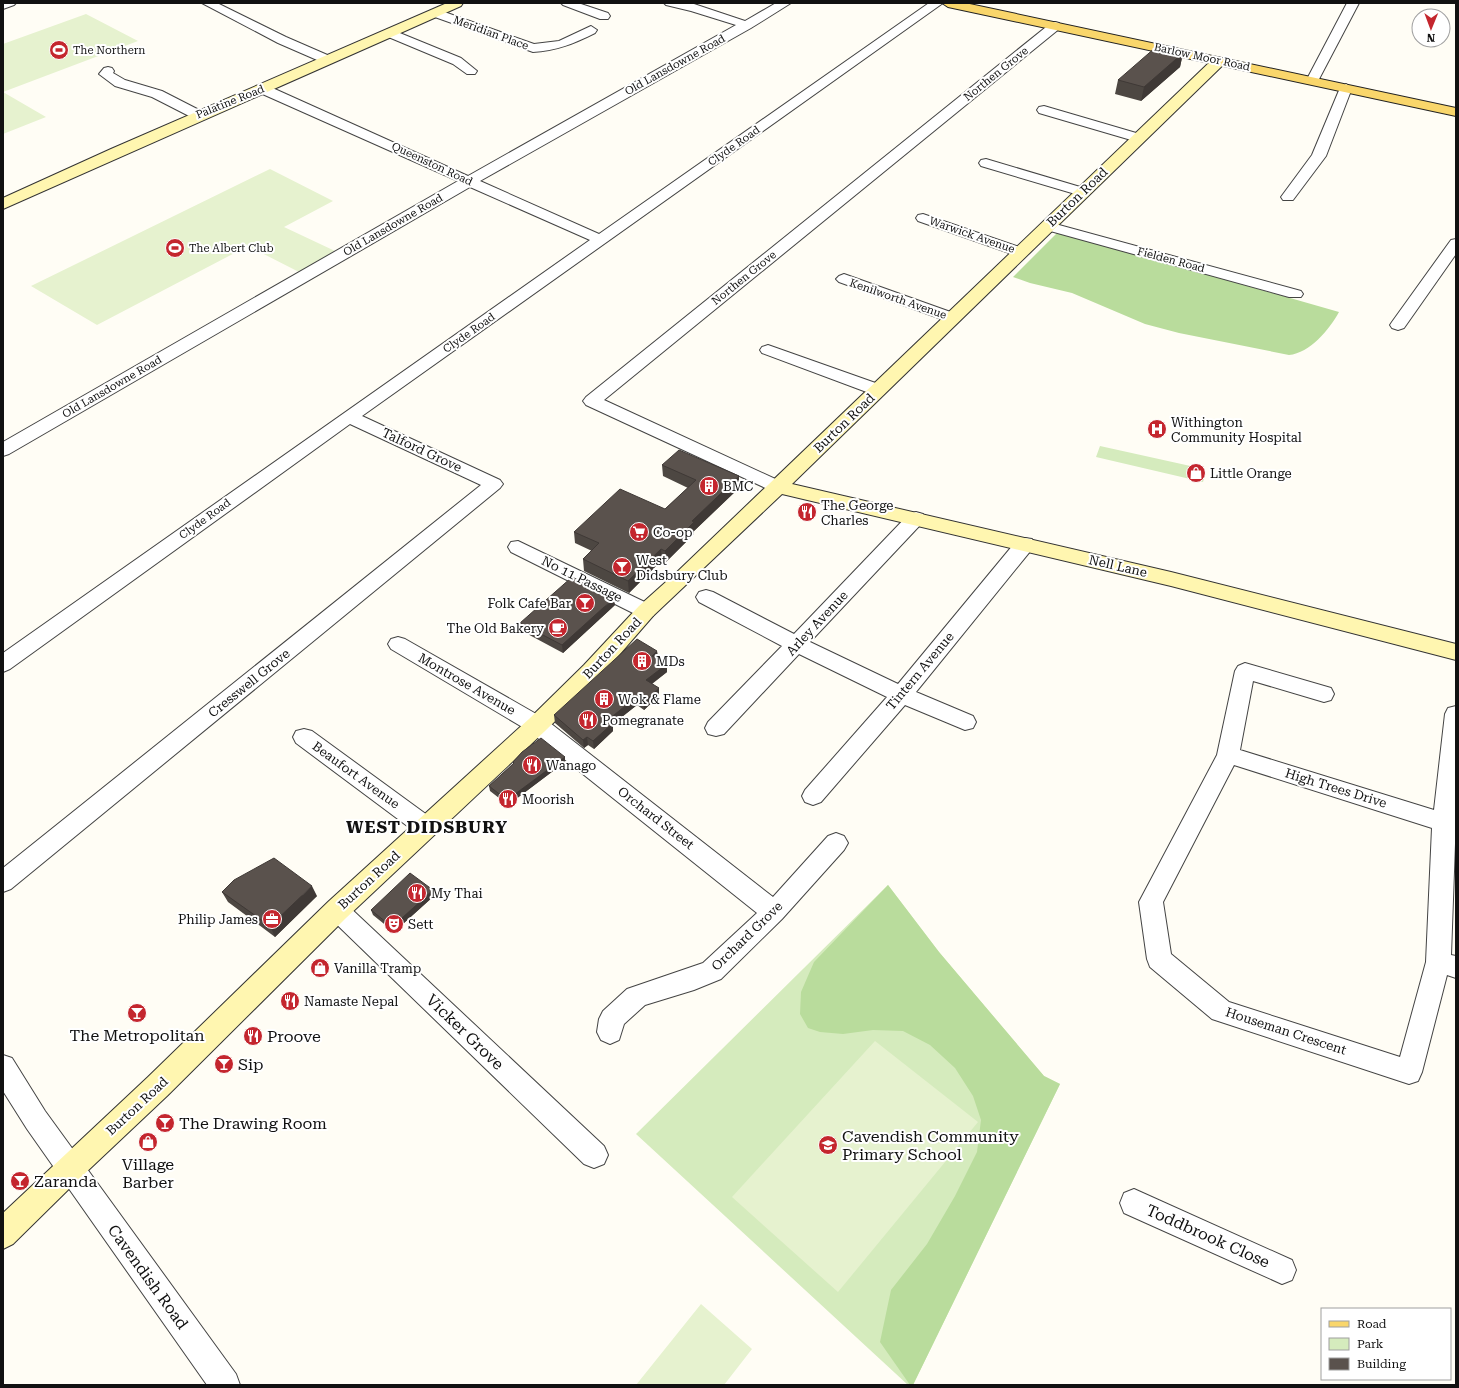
<svg xmlns="http://www.w3.org/2000/svg" width="1459" height="1388" font-family="'Roboto Serif',serif">
<rect width="100%" height="100%" fill="#fffdf5"/>
<!-- green -->
<path fill="#d5ebbd" d="M1100,446L1195,467L1203,471L1205,475L1203,482L1096,457Z
M888,885L939,952L1044,1076L1060,1084L913,1385H908L636,1134Z"/>
<!-- forest -->
<path fill="#b9dc9c" d="M1058,232L1339,312C1329,330 1310,353 1289,355L1179,333L1145,324L1072,293L1030,283L1013,277Z
M888,885L939,952L1044,1076L1060,1084L913,1385H910L880,1342L891,1290L927,1244L955,1196L977,1152L981,1120L973,1096L955,1068L930,1045L903,1031L873,1030L843,1034L820,1032L808,1028L800,1014L801,992L814,962Z"/>
<!-- pitch -->
<path fill="#e6f2cf" d="M86,14L138,41L3,92L46,117L3,134V44Z
M270,169L333,201L284,227L335,251L299,272L248,246L97,325L31,286Z
M875,1041L978,1122L838,1292L732,1197Z
M701,1304L752,1349L724,1385H636Z"/>
<g fill="none" stroke-linecap="round" stroke-linejoin="round">
<defs>
<path id="street" d="M3,3H16L14,5L3,9Z
M202,3H217L286,37L332,57L334,60L332,63H324L278,43Z
M561,3H578L608,13L610,16L608,19H600L563,5Z
M664,3L694,4L745,21L776,3H791L751,28L480,181L599,234L929,3H943L362,416L500,480L503,484L500,488L11,889L3,892V868L481,485L350,424L10,669L3,672V653L590,240L470,187L9,454L3,456V442L458,181L258,92L257,89L258,86H268L468,176L736,25L691,11L666,5Z
M1347,3H1359L1318,81L1316,84H1308L1306,81Z
M436,9L534,44L559,41L591,26L597,30L595,33C575,43 556,51 533,52L432,16L430,13Z
M1055,22L1059,23L1061,26L1059,29L604,400L784,483L787,487L784,491L778,493L772,491L586,405L583,401L586,397L1051,23Z
M390,29L461,58L477,71L475,74H467L453,64L386,36L384,33L386,30Z
M108,67L112,68L114,71L113,73L125,80L162,91L203,112L205,115L203,118H193L152,97L115,86L99,74L104,68Z
M1346,84L1352,88L1326,156L1293,200H1283L1281,197L1312,155L1340,88Z
M1044,106L1143,135L1145,138L1143,141L1138,142L1039,113L1037,110L1039,107Z
M986,159L1087,189L1089,192L1087,195L1082,196L981,166L979,163L981,160Z
M923,214L1025,249L1028,252L1025,255H1015L918,221L916,218L918,215Z
M1048,222L1301,291L1303,294L1301,297H1289L1043,229L1041,226L1043,223Z
M1456,239V254L1404,328L1398,330L1392,328L1390,325L1392,322L1451,240Z
M844,274L959,315L961,318L959,321H947L839,282L836,279L839,276Z
M768,345L884,386L886,390L884,394L878,395L872,394L762,353L760,350L762,347Z
M916,512L923,514L925,518L923,522L810,642L898,684L1018,539L1025,538L1032,539L1034,544L1032,549L916,692L973,716L976,722L973,728L965,730L905,705L821,802L813,805L805,802L802,796L805,790L887,697L799,654L724,734L716,736L708,734L705,728L708,722L782,646L699,602L696,597L699,592L706,590L713,592L794,634L909,514Z
M518,541L653,606L656,611L653,616L646,618L639,616L511,552L508,547L511,542Z
M398,637L405,639L545,719L773,897L828,836L836,833L844,836L848,843L844,850L782,919L721,979L694,990L645,1005L624,1024L619,1040L610,1044L601,1040L597,1032L599,1019L603,1011L627,989L703,963L757,913L529,731L391,649L388,644L391,639Z
M1245,663L1331,688L1334,694L1331,700L1324,702L1253,681L1240,750L1434,810L1445,714L1448,708L1456,706V816L1451,955L1456,956V978L1447,975L1422,1072L1418,1081L1409,1084L1212,1019L1150,967L1147,959L1139,902L1217,755L1235,671L1238,666ZM1234,765L1432,828L1426,962L1400,1057L1229,1002L1171,954L1163,902Z
M304,729L312,731L434,820L437,827L434,834L426,836L418,834L296,743L293,737L296,731Z
M337,900L345,903L604,1146L608,1155L604,1164L594,1168L584,1164L329,917L325,910L329,903Z
M3,1055L12,1058L45,1111L236,1374L240,1385H207L27,1129L3,1091Z
M1134,1189L1292,1260L1296,1270L1292,1280L1282,1284L1124,1213L1120,1203L1124,1193Z"/>
<path id="secondary" d="M447,3H463L461,6L405,31L3,209V198L111,149Z
M1219,57L1226,61L1224,64L792,484L1171,572L1456,644V660L1171,586L782,494L653,616L600,677L545,731L346,918L168,1095L80,1178L13,1244L3,1249V1213L148,1077L328,902L529,719L584,665L639,606L677,572L1214,58Z"/>
<path id="primary" d="M942,3H965L1456,108V116L948,7Z"/>
</defs>
<!-- street casing -->
<use href="#street" stroke="#444" stroke-width="2"/>
<!-- secondary casing -->
<use href="#secondary" stroke="#333" stroke-width="2"/>
<!-- primary casing -->
<use href="#primary" stroke="#222" stroke-width="2"/>
<!-- street -->
<use href="#street" fill="#fff" fill-rule="evenodd"/>
<!-- secondary -->
<use href="#secondary" fill="#fff6b0" fill-rule="evenodd"/>
<!-- primary -->
<use href="#primary" fill="#f9d66b" fill-rule="evenodd"/>
</g>
<!-- wall -->
<path fill="#4d4742" d="M1183,53L1180,67L1141,101L1115,94L1118,80Z
M662,465L739,488L694,531V534L665,563L662,560L629,593L584,571L583,559L592,551L575,543L574,532L665,509L688,488L663,476Z
M615,605L563,653L522,631L520,623Z
M657,651L658,659L667,664V672L652,684L659,696L644,710L637,705L613,724V731L594,749L588,745L584,748L555,723L554,715Z
M565,757V762L508,805L490,791L489,786L513,764V762Z
M433,890L435,895L394,932L373,915L371,910Z
M222,892L317,896L275,937L228,902Z"/>
<!-- shaded-wall -->
<path fill="#3f3936" d="M1183,53L1180,67L1141,101L1144,87Z
M739,476V488L694,531V534L665,563V551L692,521Z
M661,549L662,560L629,593L628,581Z
M614,598L615,605L563,653L562,645Z
M657,651L658,659L652,656Z
M667,664V672L646,688V680Z
M659,688V696L644,710V702Z
M636,697L637,705L613,724V731L594,749L593,741L608,720Z
M587,737L588,745L584,748L583,740Z
M565,757V762L508,805L507,800Z
M312,886L317,896L275,937L270,926Z
M433,890L435,895L394,932L392,927Z"/>
<!-- building -->
<path fill="#5a524d" stroke="#3f3936" d="M1156,47L1183,53L1144,87L1118,80Z
M679,450L739,476L692,521L694,522L665,551L661,549L628,581L583,559L599,543L574,532L620,489L665,509L696,480L662,465Z
M572,577L614,598L562,645L520,623Z
M637,639L657,651L652,656L667,664L646,680L659,688L644,702L636,697L608,720L613,723L593,741L587,737L583,740L554,715Z
M541,738L565,757L507,800L489,786L514,763L513,762L522,752Z
M274,858L312,886L270,926L222,892L234,880Z
M410,873L433,890L392,927L371,910Z"/>
<!-- icons -->
<defs>
<symbol id="stadium-disc" viewBox="-11 -11 22 22"><circle r="9.5" fill="#c4262e" stroke="#fff"/><path d="M0-5a6.5 5 0 1 0 0 10a6.5 5 0 1 0 0-10ZM-3.5-1.8h7v3.6h-7Z" fill="#fff"/></symbol>
<symbol id="hospital-disc" viewBox="-11 -11 22 22"><circle r="9.5" fill="#c4262e" stroke="#fff"/><path d="M-5-5h3v3.5h4V-5h3V5h-3V1.5h-4V5h-3Z" fill="#fff"/></symbol>
<symbol id="shop-disc" viewBox="-11 -11 22 22"><circle r="9.5" fill="#c4262e" stroke="#fff"/><path d="M-5-2.5h2.3a2.7 3.5 0 0 1 5.4 0H5L5.5 6h-11ZM-1.5-2.5h3a1.5 2.3 0 0 0-3 0Z" fill="#fff"/></symbol>
<symbol id="building-disc" viewBox="-11 -11 22 22"><circle r="9.5" fill="#c4262e" stroke="#fff"/><path d="M-4-6H4V6H1V3H-1V6H-4ZM-2.5-4.3h1.7v1.8h-1.7ZM.8-4.3h1.7v1.8H.8ZM-2.5-1h1.7V.8h-1.7ZM.8-1h1.7V.8H.8Z" fill="#fff"/></symbol>
<symbol id="restaurant-disc" viewBox="-11 -11 22 22"><circle r="9.5" fill="#c4262e" stroke="#fff"/><path d="M-5-6h1v4h1v-4h1v4h1v-4h1v5L-1.5 .5V6h-2V.5L-5-1ZM5-6V6H3V1.5H1.5Q1.5-4 5-6Z" fill="#fff"/></symbol>
<symbol id="supermarket-disc" viewBox="-11 -11 22 22"><circle r="9.5" fill="#c4262e" stroke="#fff"/><path d="M-6-5.5h2.5l.6 2H6L4.5 2H-2.5L-4.4-4H-6ZM-1.5 3.2a1.3 1.3 0 1 0 .1 0ZM3 3.2a1.3 1.3 0 1 0 .1 0Z" fill="#fff"/></symbol>
<symbol id="bar-disc" viewBox="-11 -11 22 22"><circle r="9.5" fill="#c4262e" stroke="#fff"/><path d="M-6-5H6L.8 .8V4.5H3.5V6h-7V4.5H-.8V.8Z" fill="#fff"/></symbol>
<symbol id="cafe-disc" viewBox="-11 -11 22 22"><circle r="9.5" fill="#c4262e" stroke="#fff"/><path d="M-5.5-4.5H6V0H3Q3 3.5 0 3.5H-2.5Q-5.5 3.5-5.5 0ZM3-3.2v2h1.7v-2ZM-6 4.5H4V6H-6Z" fill="#fff"/></symbol>
<symbol id="office-disc" viewBox="-11 -11 22 22"><circle r="9.5" fill="#c4262e" stroke="#fff"/><path d="M-6-3h4V-5.5h4V-3h4V5H-6ZM-1-4.5V-3h2v-1.5ZM-6 0V1H6V0Z" fill="#fff"/></symbol>
<symbol id="theatre-disc" viewBox="-11 -11 22 22"><circle r="9.5" fill="#c4262e" stroke="#fff"/><path d="M-5-5.5Q0-4 5-5.5V0Q5 5 0 6Q-5 5-5 0ZM-3.3-2.5H-1v1.5H-3.3ZM1-2.5H3.3v1.5H1ZM-2.8 1Q0 5.5 2.8 1Z" fill="#fff"/></symbol>
<symbol id="school-disc" viewBox="-11 -11 22 22"><circle r="9.5" fill="#c4262e" stroke="#fff"/><path d="M0-5L7-2L0 1L-7-2ZM-4 1L0 2.5L4 1V4Q0 6-4 4Z" fill="#fff"/></symbol>
</defs>
<g fill-rule="evenodd">
<use href="#stadium-disc" x="48" y="39" width="22" height="22"/>
<use href="#stadium-disc" x="164" y="237" width="22" height="22"/>
<use href="#hospital-disc" x="1146" y="418" width="22" height="22"/>
<use href="#shop-disc" x="1185" y="462" width="22" height="22"/>
<use href="#building-disc" x="698" y="475" width="22" height="22"/>
<use href="#restaurant-disc" x="796" y="501" width="22" height="22"/>
<use href="#supermarket-disc" x="628" y="521" width="22" height="22"/>
<use href="#bar-disc" x="611" y="556" width="22" height="22"/>
<use href="#bar-disc" x="574" y="592" width="22" height="22"/>
<use href="#cafe-disc" x="547" y="617" width="22" height="22"/>
<use href="#building-disc" x="631" y="650" width="22" height="22"/>
<use href="#building-disc" x="593" y="688" width="22" height="22"/>
<use href="#restaurant-disc" x="577" y="709" width="22" height="22"/>
<use href="#restaurant-disc" x="521" y="754" width="22" height="22"/>
<use href="#restaurant-disc" x="497" y="788" width="22" height="22"/>
<use href="#restaurant-disc" x="406" y="882" width="22" height="22"/>
<use href="#office-disc" x="261" y="908" width="22" height="22"/>
<use href="#theatre-disc" x="383" y="913" width="22" height="22"/>
<use href="#shop-disc" x="309" y="957" width="22" height="22"/>
<use href="#restaurant-disc" x="279" y="990" width="22" height="22"/>
<use href="#bar-disc" x="126" y="1002" width="22" height="22"/>
<use href="#restaurant-disc" x="242" y="1025" width="22" height="22"/>
<use href="#bar-disc" x="213" y="1053" width="22" height="22"/>
<use href="#bar-disc" x="154" y="1112" width="22" height="22"/>
<use href="#shop-disc" x="137" y="1131" width="22" height="22"/>
<use href="#school-disc" x="817" y="1134" width="22" height="22"/>
<use href="#bar-disc" x="9" y="1170" width="22" height="22"/>
</g>
<g text-anchor="middle" dominant-baseline="central" stroke-width="4" stroke-linejoin="round" paint-order="stroke">
<!-- far-street labels -->
<g font-size="11" fill="#111" stroke="#fff">
<text transform="translate(491 33) rotate(20)">Meridian Place</text>
<text transform="translate(1202 57) rotate(12)">Barlow Moor Road</text>
<text transform="translate(675 65) rotate(-29)">Old Lansdowne Road</text>
<text transform="translate(996 74) rotate(-39)">Northen Grove</text>
<text transform="translate(230 102) rotate(-22)">Palatine Road</text>
<text transform="translate(734 146) rotate(-35)">Clyde Road</text>
<text transform="translate(432 164) rotate(25)">Queenston Road</text>
<text transform="translate(393 225) rotate(-30)">Old Lansdowne Road</text>
<text transform="translate(972 235) rotate(19)">Warwick Avenue</text>
<text transform="translate(1171 260) rotate(15)">Fielden Road</text>
<text transform="translate(744 278) rotate(-39)">Northen Grove</text>
<text transform="translate(898 299) rotate(19)">Kenilworth Avenue</text>
<text transform="translate(469 333) rotate(-35)">Clyde Road</text>
<text transform="translate(112 387) rotate(-30)">Old Lansdowne Road</text>
<text transform="translate(205 519) rotate(-36)">Clyde Road</text>
</g>
<!-- far-poi labels -->
<g font-size="11" fill="#111" stroke="#fff" text-anchor="start">
<text x="73" y="50">The Northern</text>
<text x="189" y="248">The Albert Club</text>
</g>
<!-- street labels -->
<g font-size="13" fill="#111" stroke="#fff">
<text transform="translate(1077 197) rotate(-44)">Burton Road</text>
<text transform="translate(844 423) rotate(-44)">Burton Road</text>
<text transform="translate(422 450) rotate(25)">Talford Grove</text>
<text transform="translate(1118 566) rotate(13)">Nell Lane</text>
<text transform="translate(582 579) rotate(26)">No 11 Passage</text>
<text transform="translate(817 623) rotate(-47)">Arley Avenue</text>
<text transform="translate(612 648) rotate(-47)">Burton Road</text>
<text transform="translate(920 671) rotate(-50)">Tintern Avenue</text>
<text transform="translate(249 683) rotate(-39)">Cresswell Grove</text>
<text transform="translate(467 684) rotate(30)">Montrose Avenue</text>
<text transform="translate(356 775) rotate(36)">Beaufort Avenue</text>
<text transform="translate(1336 788) rotate(17)">High Trees Drive</text>
<text transform="translate(656 818) rotate(38)">Orchard Street</text>
<text transform="translate(369 880) rotate(-43)">Burton Road</text>
<text transform="translate(747 936) rotate(-44)">Orchard Grove</text>
<text transform="translate(1286 1031) rotate(18)">Houseman Crescent</text>
<text transform="translate(137 1106) rotate(-43)">Burton Road</text>
</g>
<!-- poi labels -->
<g font-size="13" fill="#111" stroke="#fff" text-anchor="start">
<text x="1171" y="422">Withington<tspan x="1171" dy="15">Community Hospital</tspan></text>
<text x="1210" y="473">Little Orange</text>
<text x="723" y="486">BMC</text>
<text x="821" y="505">The George<tspan x="821" dy="15">Charles</tspan></text>
<text x="653" y="532">Co-op</text>
<text x="636" y="560">West<tspan x="636" dy="15">Didsbury Club</tspan></text>
<text x="571" y="603" text-anchor="end">Folk Cafe Bar</text>
<text x="544" y="628" text-anchor="end">The Old Bakery</text>
<text x="656" y="661">MDs</text>
<text x="618" y="699">Wok &amp; Flame</text>
<text x="602" y="720">Pomegranate</text>
<text x="546" y="765">Wanago</text>
<text x="522" y="799">Moorish</text>
<text x="431" y="893">My Thai</text>
<text x="258" y="919" text-anchor="end">Philip James</text>
<text x="408" y="924">Sett</text>
<text x="334" y="968">Vanilla Tramp</text>
<text x="304" y="1001">Namaste Nepal</text>
</g>
<!-- near-street labels -->
<g font-size="16" fill="#111" stroke="#fff">
<text transform="translate(465 1032) rotate(44)">Vicker Grove</text>
<text transform="translate(1208 1236) rotate(24)">Toddbrook Close</text>
<text transform="translate(148 1277) rotate(54)">Cavendish Road</text>
</g>
<!-- near-poi labels -->
<g font-size="16" fill="#111" stroke="#fff" text-anchor="start">
<text x="137" y="1035" text-anchor="middle">The Metropolitan</text>
<text x="267" y="1036">Proove</text>
<text x="238" y="1064">Sip</text>
<text x="179" y="1123">The Drawing Room</text>
<text x="842" y="1136">Cavendish Community<tspan x="842" dy="18">Primary School</tspan></text>
<text x="148" y="1164" text-anchor="middle">Village<tspan x="148" dy="18">Barber</tspan></text>
<text x="34" y="1181">Zaranda</text>
</g>
<!-- district labels -->
<g font-size="17" font-weight="bold" letter-spacing="1" fill="#111" stroke="#fff">
<text x="427" y="827">WEST DIDSBURY</text>
</g>
</g>
<!-- border -->
<rect width="1459" height="1388" fill="none" stroke="#111111" stroke-width="8"/>
<!-- legend -->
<rect x="1321" y="1308" width="130" height="72" fill="#ffffff" stroke="#a0a0a0"/>
<rect x="1329" y="1321" width="20" height="6" fill="#f9d66b" stroke="#a0a0a0"/>
<text x="1357" y="1328" font-size="12" fill="#111111">Road</text>
<rect x="1329" y="1338" width="20" height="12" fill="#d5ebbd" stroke="#a0a0a0"/>
<text x="1357" y="1348" font-size="12" fill="#111111">Park</text>
<rect x="1329" y="1358" width="20" height="12" fill="#5a524d" stroke="#a0a0a0"/>
<text x="1357" y="1368" font-size="12" fill="#111111">Building</text>
<!-- north arrow -->
<g transform="translate(1431 28) rotate(181)"><circle r="19" fill="#ffffff" stroke="#a0a0a0"/>
<path d="M0-3L7 15L0 10L-7 15Z" fill="#c4262e"/>
<text y="-6" font-size="11" font-weight="bold" text-anchor="middle" fill="#111111">N</text>
</g>
</svg>
